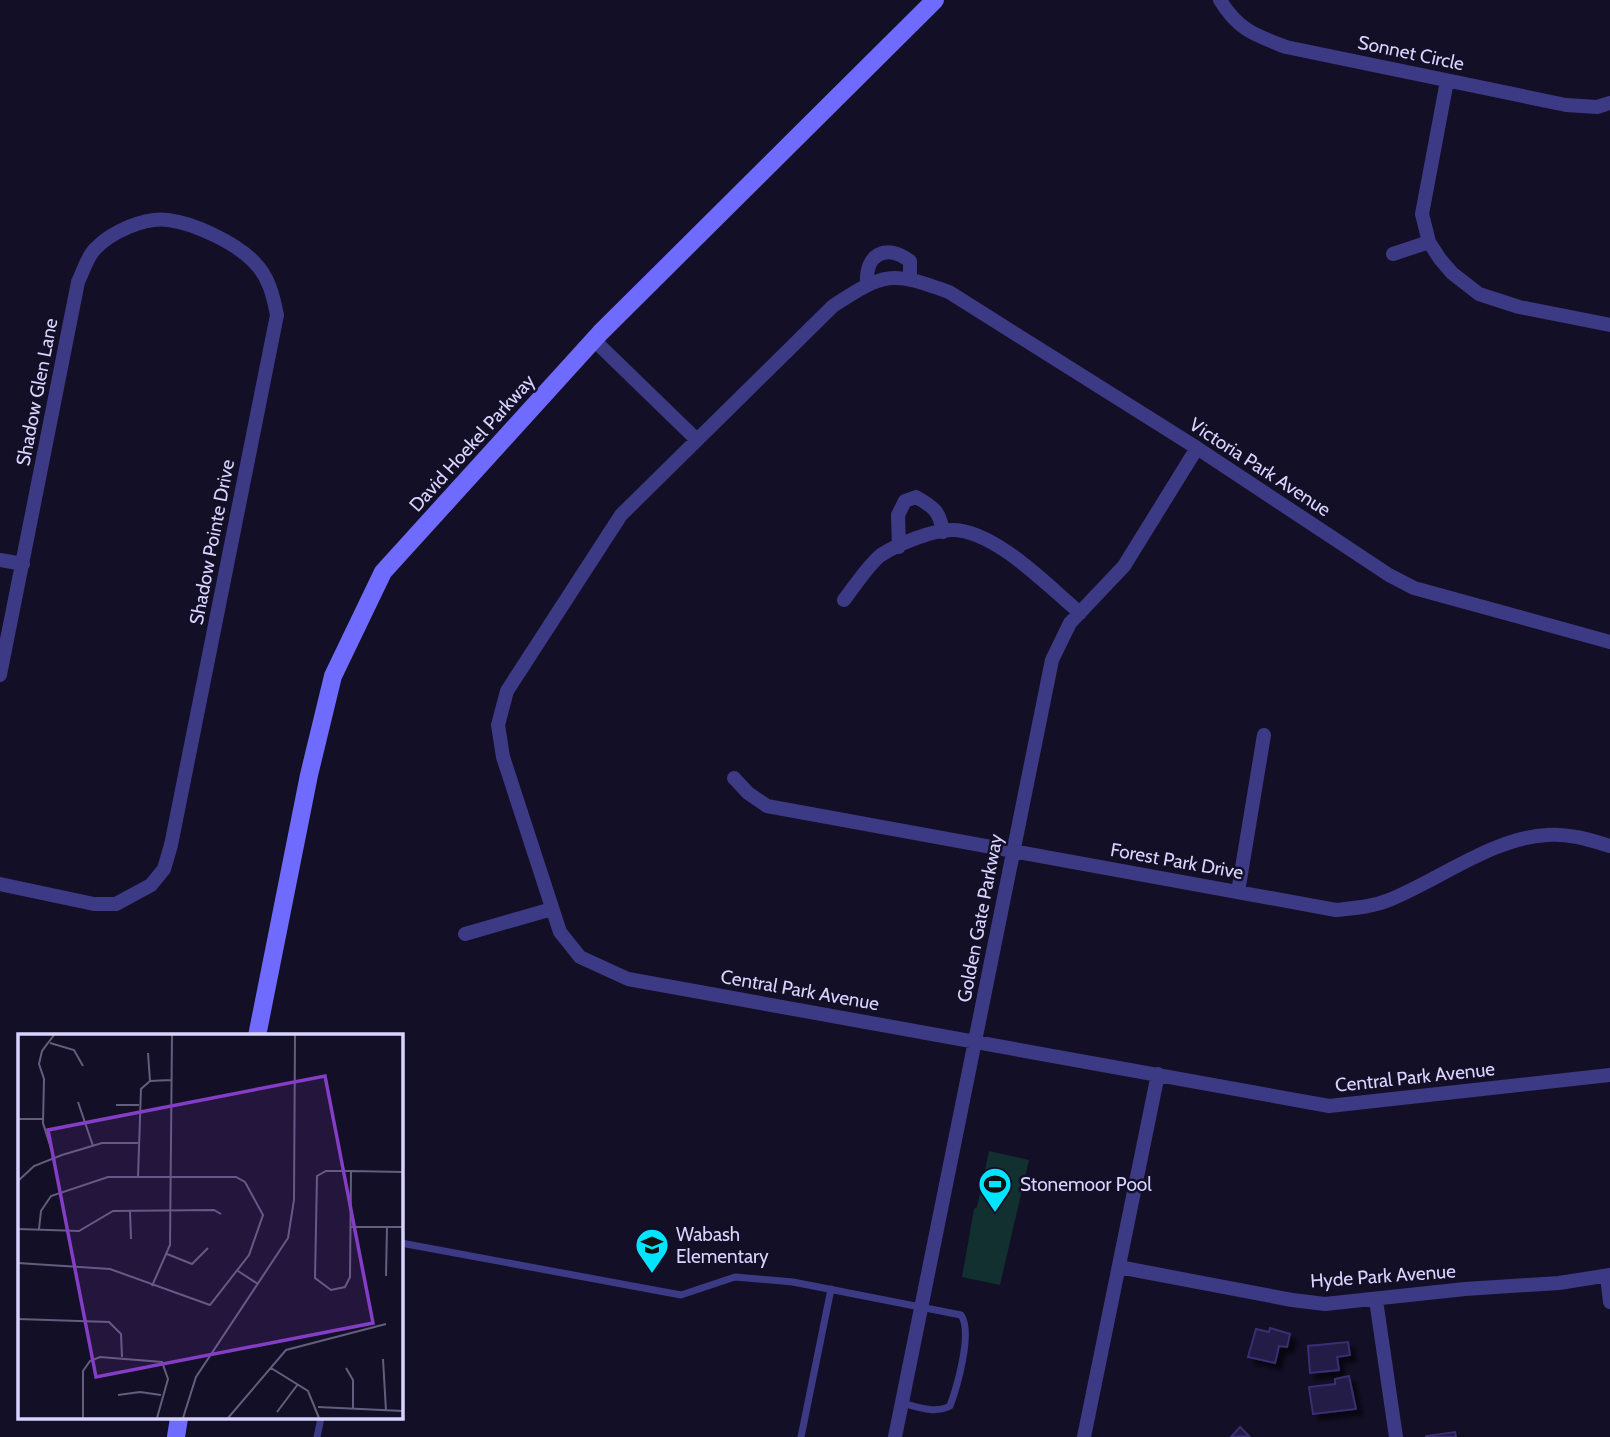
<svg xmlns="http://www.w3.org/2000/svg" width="1610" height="1437" font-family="Cabin,sans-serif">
<defs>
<filter id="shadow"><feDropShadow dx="6" dy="6" stdDeviation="2" flood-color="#0009"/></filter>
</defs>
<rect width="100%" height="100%" fill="#130f26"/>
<!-- green -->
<path fill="#12302f" d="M989,1151L1029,1160L1000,1285L962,1277L974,1209L977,1207Z"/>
<!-- building -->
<path fill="#241b47" stroke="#3b2d73" stroke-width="2" filter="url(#shadow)" d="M1270,1328L1290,1334L1287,1347L1279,1346L1275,1363L1248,1357L1256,1329L1269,1332Z
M1348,1342L1350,1355L1337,1357L1339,1370L1310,1373L1308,1346Z
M1349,1376L1356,1409L1313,1414L1309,1387L1335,1384V1379Z
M1240,1427L1249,1436L1231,1437Z
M1455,1432L1456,1437H1426V1436Z"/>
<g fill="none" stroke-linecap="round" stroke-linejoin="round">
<!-- lane -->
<path stroke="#3d3a85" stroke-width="7" d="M401,1243L681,1295L735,1277L793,1282L961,1315C973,1332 957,1387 950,1406C935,1414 918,1407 902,1403
M317,1437L321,1418
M801,1437L831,1289"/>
<!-- street -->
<path stroke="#3d3a85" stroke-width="14" d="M1220,0C1238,30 1255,35 1286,47L1566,105L1597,107L1610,103
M1447,81L1422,214L1429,242L1440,259L1452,273L1479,294L1519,307L1610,325
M1393,254L1429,242
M867,284C865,254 886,243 910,261V279
M595,341L697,440
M899,547L898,515L905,501L916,497C934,507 940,512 943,532
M0,560L23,564
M844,600C854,587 869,564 881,555C898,544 932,530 952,530C995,530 1048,586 1080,613
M1610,642L1414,588L1389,575L1197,448L949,292C891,271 885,272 833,306L621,515L507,691L498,725L503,757L560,932L580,957L628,979L1329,1106L1610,1075
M0,675L78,282C83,272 87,257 95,249C111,232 144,217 168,220C194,223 236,243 254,262C269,277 273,295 277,315L171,845L164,869L151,885L116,904H94L0,884
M734,778L748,793L767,806L1336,910C1354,908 1372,907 1389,900C1439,880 1492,838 1547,835C1568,833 1590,840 1610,846
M1238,892L1264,735
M465,934L552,909
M1119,1267L1292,1300L1325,1304L1465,1289L1559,1283L1610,1275
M1607,1276L1610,1302
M1376,1300L1396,1437
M895,1437L1052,660L1070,623L1124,566L1197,448
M1084,1437L1158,1074"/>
<!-- secondary -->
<path stroke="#6f6bff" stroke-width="18" d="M257,1036L309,775L333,676L383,572L600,333L935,0
M176,1437L179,1418"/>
</g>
<!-- icons -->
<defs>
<symbol id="stadium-pin" viewBox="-11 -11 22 30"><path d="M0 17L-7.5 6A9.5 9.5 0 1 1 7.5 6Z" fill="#00e5ff" stroke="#130f26"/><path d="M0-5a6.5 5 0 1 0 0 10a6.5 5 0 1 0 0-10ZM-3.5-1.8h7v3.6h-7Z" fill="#111"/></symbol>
<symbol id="school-pin" viewBox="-11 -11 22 30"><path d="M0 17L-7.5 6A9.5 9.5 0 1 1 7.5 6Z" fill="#00e5ff" stroke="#130f26"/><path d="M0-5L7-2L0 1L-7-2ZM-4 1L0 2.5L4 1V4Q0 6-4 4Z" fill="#111"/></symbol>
</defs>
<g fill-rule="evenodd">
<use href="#stadium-pin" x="976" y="1165" width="38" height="52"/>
<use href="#school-pin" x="633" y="1226" width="38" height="52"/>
</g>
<g text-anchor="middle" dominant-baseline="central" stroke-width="5" stroke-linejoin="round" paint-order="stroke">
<!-- street labels -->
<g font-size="19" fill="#d9d4ff" stroke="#130f26">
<text transform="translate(1411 53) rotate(12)">Sonnet Circle</text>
<text transform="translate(37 392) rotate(-79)">Shadow Glen Lane</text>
<text transform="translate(472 443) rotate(-48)">David Hoekel Parkway</text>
<text transform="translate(1260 467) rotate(33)">Victoria Park Avenue</text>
<text transform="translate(212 542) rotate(-79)">Shadow Pointe Drive</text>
<text transform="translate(1177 861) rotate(10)">Forest Park Drive</text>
<text transform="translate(980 918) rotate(-79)">Golden Gate Parkway</text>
<text transform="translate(800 990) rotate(10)">Central Park Avenue</text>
<text transform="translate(1415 1077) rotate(-6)">Central Park Avenue</text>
<text transform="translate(1383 1276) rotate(-4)">Hyde Park Avenue</text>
</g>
<!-- poi labels -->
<g font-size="19" fill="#d9d4ff" stroke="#130f26" text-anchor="start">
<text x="1020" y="1184">Stonemoor Pool</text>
<text x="676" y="1234">Wabash<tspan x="676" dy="22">Elementary</tspan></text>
</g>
</g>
<!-- overview -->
<g transform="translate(18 1034)">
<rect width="385" height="385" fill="#130f26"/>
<path fill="none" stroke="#625e7d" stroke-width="2" d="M32,9L56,16L65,32M130,19L132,47M60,68L75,112M98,71H121M0,85H25M36,124L25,89L26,45L21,30L24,17L36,1M333,137L332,243L327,253L313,256L297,244L299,142L308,137H333L385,138M120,143L123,55L132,47L153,46M0,147L16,132L44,121L84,109H120M112,177L113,205M332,193H385M0,195L61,197L95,177L196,176L203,180M149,220L174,230L190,214M0,229L92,235L192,271L231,221L245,181L227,148L218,143H90L33,162L23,177L21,195M220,237L240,250M368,242L369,193M134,252L152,211L154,1M0,285L91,288L103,300L104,323M365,325L368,377M253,334L290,357L301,384M328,334L335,346V376M100,361L122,358L143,361M300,373L385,377M259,378L280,350M65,384V337L72,327L82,323L144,328L150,345L139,384M165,384L178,343L270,204L276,166L277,1M210,384L268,316L368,290"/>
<path fill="#843dc5" fill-opacity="0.15" stroke="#843dc5" stroke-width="3.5" d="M307,42L355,289L78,343L30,96Z"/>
<rect width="385" height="385" fill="none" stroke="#d9d4ff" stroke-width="3.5"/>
</g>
</svg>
